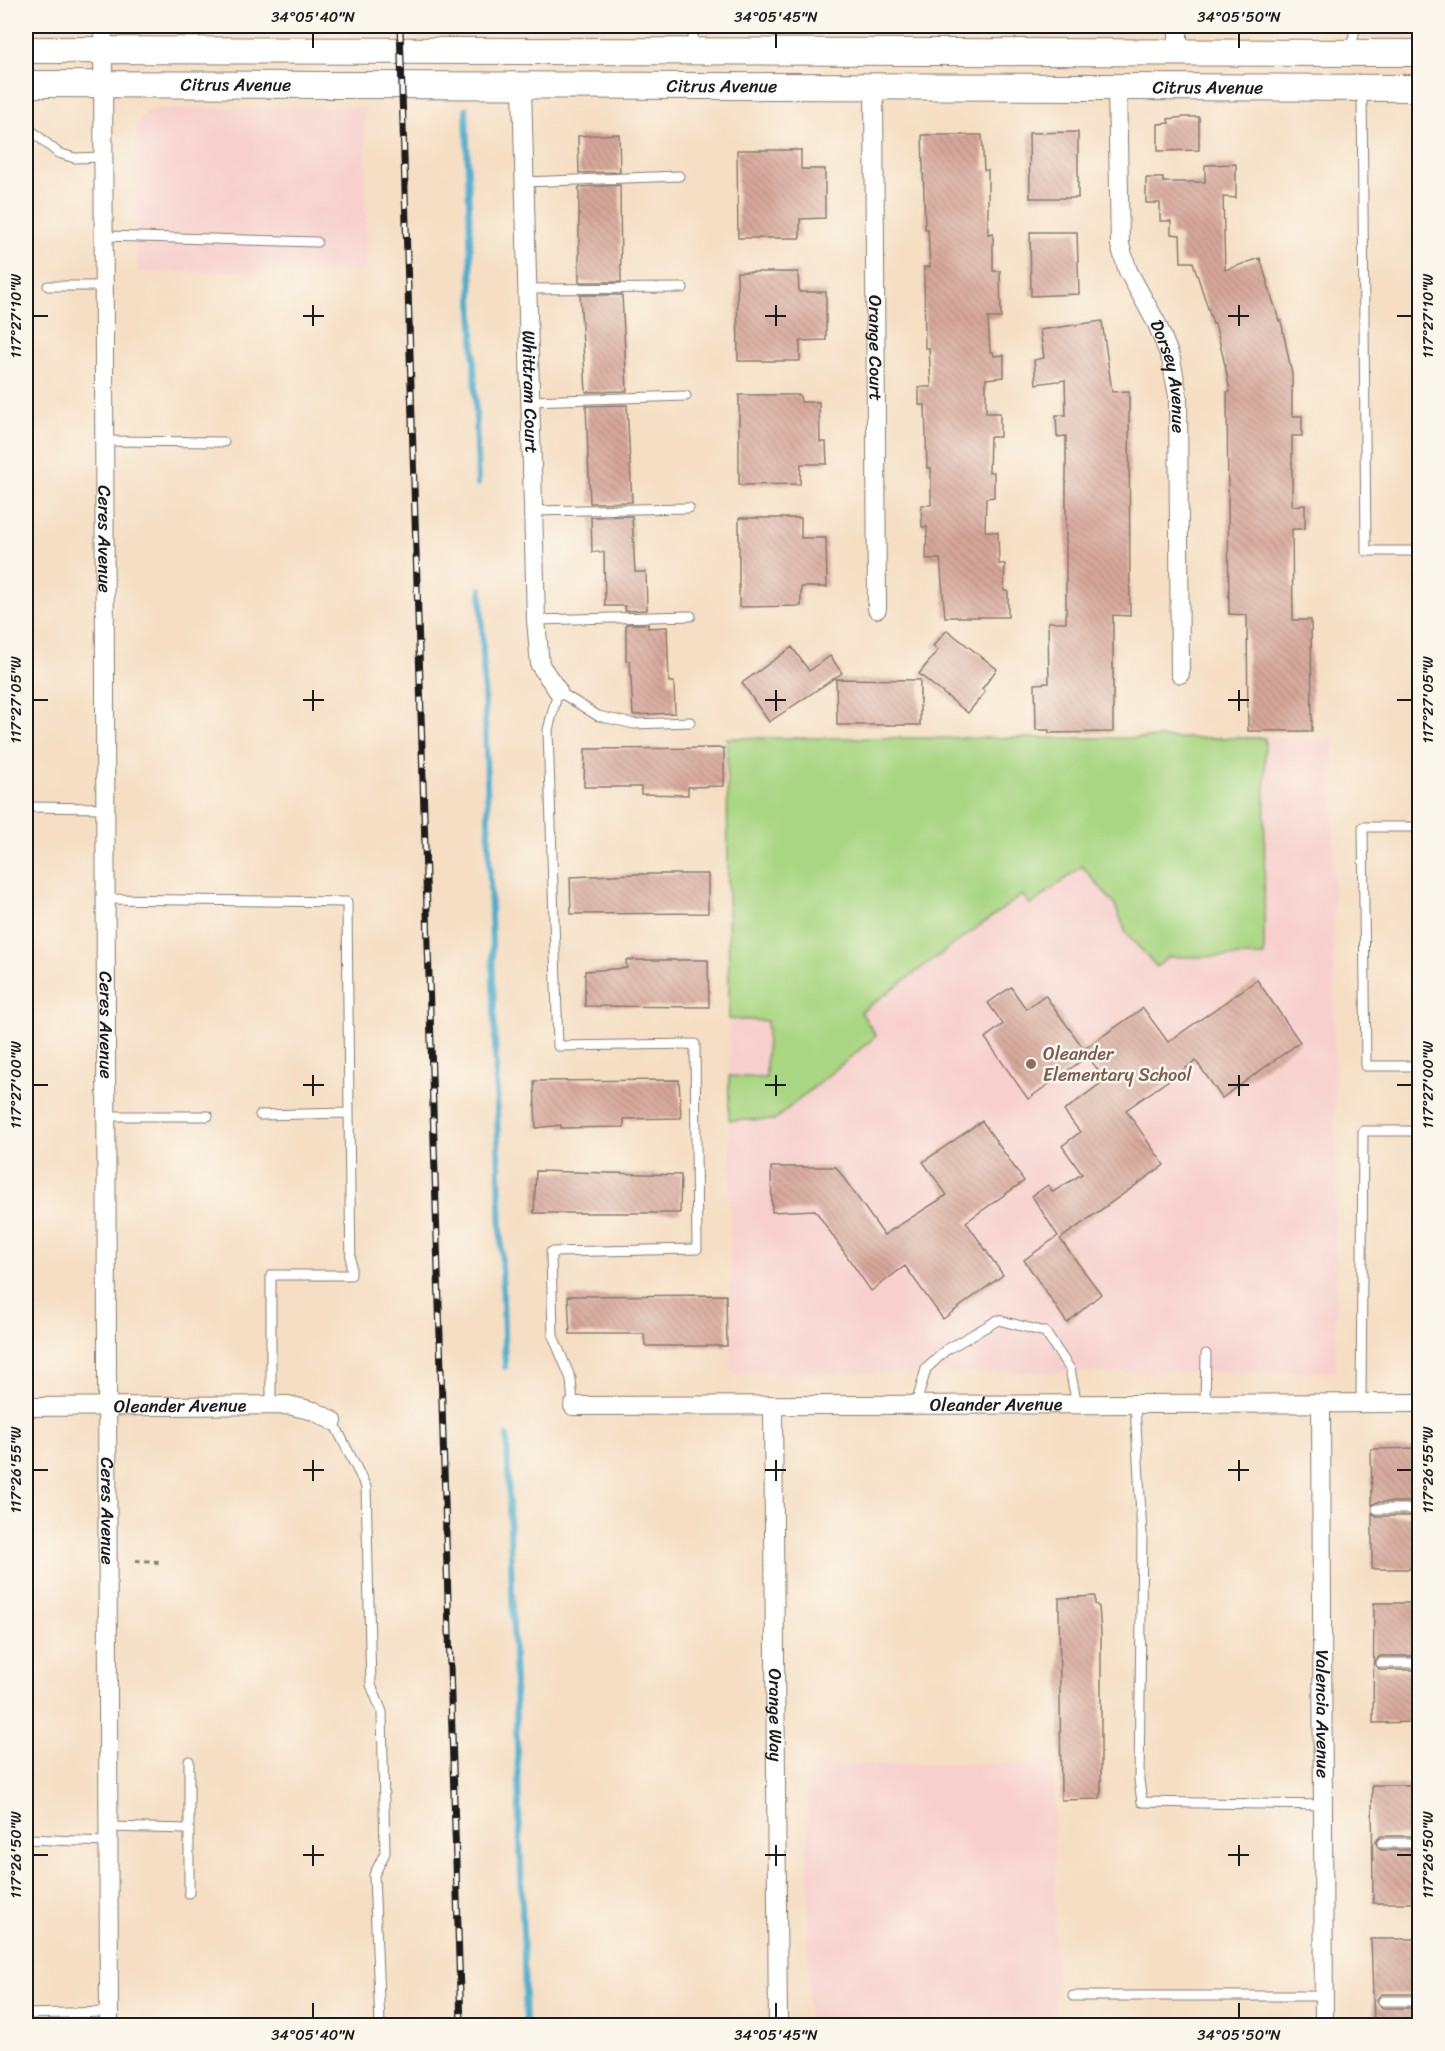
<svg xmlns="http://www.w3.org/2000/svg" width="1445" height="2051" font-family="Sriracha,sans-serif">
<defs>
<pattern id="building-back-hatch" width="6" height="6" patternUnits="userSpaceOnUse" patternTransform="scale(1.5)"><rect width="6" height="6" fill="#d6a699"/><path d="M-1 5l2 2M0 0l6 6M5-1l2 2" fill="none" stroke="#b78e83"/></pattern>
</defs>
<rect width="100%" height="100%" fill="#fbf7ec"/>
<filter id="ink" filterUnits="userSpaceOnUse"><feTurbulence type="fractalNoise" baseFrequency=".0167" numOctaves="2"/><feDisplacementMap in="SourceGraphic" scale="12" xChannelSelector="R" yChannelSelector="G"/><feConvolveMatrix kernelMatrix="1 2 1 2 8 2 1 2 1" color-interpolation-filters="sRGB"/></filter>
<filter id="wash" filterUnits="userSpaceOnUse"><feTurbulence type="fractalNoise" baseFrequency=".008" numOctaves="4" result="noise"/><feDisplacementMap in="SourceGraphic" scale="24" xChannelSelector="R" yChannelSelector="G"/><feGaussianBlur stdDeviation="1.35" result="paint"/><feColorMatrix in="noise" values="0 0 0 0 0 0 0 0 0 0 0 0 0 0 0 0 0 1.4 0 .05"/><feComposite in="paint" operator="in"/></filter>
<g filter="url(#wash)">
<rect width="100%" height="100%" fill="#f5dec3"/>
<!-- built -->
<path fill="#f7d0cd" d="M365,107L366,271L137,272L136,133L141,117L152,109Z
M727,738H1333L1336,1372L731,1373Z
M1054,1763L1055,2025H808V1765Z"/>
<!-- green -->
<path fill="#a9d682" stroke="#62794f" stroke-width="1.5" d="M727,738H1265L1264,956L1168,957L1157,967L1126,933L1115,905L1082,866L1031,905L1022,895L861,1012L876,1036L774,1120H729V1076L766,1078L767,1021L729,1019Z"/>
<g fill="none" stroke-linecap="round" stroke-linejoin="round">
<!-- stream -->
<path stroke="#50adce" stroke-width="6" d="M464,26V28
M466,109L478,484
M481,589L505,1367
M507,1436L526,2026"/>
</g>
<g id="blocks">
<!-- building -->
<path fill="url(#building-back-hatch)" d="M1185,117H1199V150L1158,151V124L1169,123L1168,119Z
M1078,132V198H1030L1029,133Z
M619,134L620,172L579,173L578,136Z
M922,135H982L984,170H988V234L993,233V271H1000L1001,318H988L990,352H993L994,356L1004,355V377L986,379V413H1000V437H990L989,472H994V497L986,498L985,531L998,532L999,564H1005L1004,591H1008V617H945L940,559H926L927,527H922L921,505H931V468H927L925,405H919V387H931L929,348H925L924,267H930L928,229H925Z
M737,150H801V169H825V218L800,219V238H738Z
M1236,164V198L1223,197L1225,270L1260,258L1279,321H1281L1292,374V416H1302V436H1292V506L1305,505V529H1292L1293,620H1311L1312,731H1248L1247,615L1229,614L1227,392H1230L1225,365L1215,323L1213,324L1193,262H1181L1180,235L1171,234V221H1160V203H1146V178H1163V182H1205V165Z
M620,185L621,282H579V187Z
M1030,232H1077L1079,294L1031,296Z
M737,272H798L799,292H826V340L800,341V361H738Z
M580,295H622L627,391L586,392Z
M1102,321L1112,392L1129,391L1130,616L1113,615V732L1049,733V730H1036L1035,684L1049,683L1048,622H1066V436L1057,437L1056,415H1066L1065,380L1036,384L1034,360L1044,358L1040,330Z
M739,395H800L801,402H819L820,442H826L827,464H801L800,484L739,485Z
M627,405L632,502L590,503L586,406Z
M632,516L635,572H646L647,610L625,611V606H605L604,552H592L591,517Z
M739,518H801V538H826L827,587H801V606L739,607Z
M626,624H648V628L667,627L669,682H674L675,713L633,715L630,661H626Z
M947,630L997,669L982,689L985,692L968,713L919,674L938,650L933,646Z
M792,647L809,671L830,656L842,673L769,722L742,683Z
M836,679L920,680V725H837Z
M724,748V786L688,787V795L641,794V787H584L585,749Z
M634,874H708V913L571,914L570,877Z
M626,960H708L709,1007L585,1006V971L627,968Z
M1257,980L1300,1042L1222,1098L1196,1061L1126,1110L1164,1165L1060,1239L1101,1294L1067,1323L1024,1260L1058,1236L1032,1196L1048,1185L1053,1192L1082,1174L1062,1146L1080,1132L1064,1111L1105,1080L1088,1056L1028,1099L985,1038L1003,1024L988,1003L1011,987L1026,1009L1045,995L1084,1049L1143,1008L1168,1042Z
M679,1080L681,1118L624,1119V1127L561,1128V1125L536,1128L534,1081Z
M982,1121L1024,1181L966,1222L1003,1275L943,1319L905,1266L871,1291L815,1210L772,1212L771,1167H836L884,1235L947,1195L923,1162Z
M536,1171L681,1175L680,1213H534Z
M726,1295L727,1346H645L644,1334H570L568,1296Z
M1419,1448V1502H1377L1372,1505L1371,1449Z
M1372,1513L1377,1516H1419V1569H1372Z
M1095,1596V1604L1099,1607L1101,1633V1791L1100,1799L1061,1800L1059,1598Z
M1374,1603H1419V1656H1380L1374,1662L1380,1670H1419V1722L1373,1723Z
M1372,1785H1419V1836H1381L1375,1842L1381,1850H1419V1903H1373Z
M1371,1939H1419V1994H1382L1376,2000L1382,2008H1419V2025H1374Z"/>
</g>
</g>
<g filter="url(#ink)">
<use href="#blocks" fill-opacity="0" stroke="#887d70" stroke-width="1.5"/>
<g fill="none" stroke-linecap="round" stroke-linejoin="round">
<defs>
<path id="lane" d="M693,26V50
M1350,51L1356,26
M1362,90L1366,551H1420
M26,126L58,153L75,158L103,157
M524,182L679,176
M104,236L317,242
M48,286H104
M527,289L683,288
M530,401L686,396
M104,441L224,442
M533,511L689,508
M536,620L691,616
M26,807L105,808
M1420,827H1363L1366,1066H1420
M105,899L347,902L349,1113
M260,1115L349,1113L351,1275H271V1406
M106,1116H208
M1205,1404L1206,1354
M1361,1404L1363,1131H1420
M916,1405L926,1369L946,1350L998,1320L1045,1332L1070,1369L1077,1405
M1135,1405L1142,1534L1139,1780L1142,1802L1323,1805
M573,1406L571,1379L553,1336L551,1252L697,1249L695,1044L558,1046L548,730L558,691L598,716L634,724L690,722
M333,1421L366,1487L371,1685L382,1712L385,1853L374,1875L380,2026
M1377,1509H1420
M1381,1663H1420
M189,1761V1893
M108,1827L189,1829
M26,1839L108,1842
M1382,1843H1420
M1073,1996H1324
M1383,2001H1420
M26,2014L109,2012"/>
<g id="street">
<path id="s1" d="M103,26L109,2026"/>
<path d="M1178,26V53"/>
<path id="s2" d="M522,86L536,620L540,665L558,691"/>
<path id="s3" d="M874,87L877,609"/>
<path id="s4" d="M1117,87L1120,245L1128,271L1157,324L1171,359L1178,396L1180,674"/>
<path id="s5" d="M1321,1404L1324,2026"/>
<path id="s6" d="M573,1406L1420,1403"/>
<path id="s7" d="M773,1406L778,2026"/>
<path id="s8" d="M26,1407L288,1405L314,1411L333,1421"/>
</g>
<g id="secondary">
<path d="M26,50L1420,53"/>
<path id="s9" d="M26,84L1420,88"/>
</g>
</defs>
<!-- lane casing -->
<use href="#lane" stroke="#887d70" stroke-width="11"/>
<!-- street casing -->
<use href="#street" stroke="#887d70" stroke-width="20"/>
<!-- secondary casing -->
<use href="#secondary" stroke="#887d70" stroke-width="28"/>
<!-- path -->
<path stroke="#887d70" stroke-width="4" stroke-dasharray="4.5 4.5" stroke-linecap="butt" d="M136,1561L160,1562"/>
<!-- lane -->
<use href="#lane" stroke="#fff" stroke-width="9"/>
<!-- street -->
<use href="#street" stroke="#fff" stroke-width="18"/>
<!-- secondary -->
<use href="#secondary" stroke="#fff" stroke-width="26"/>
<defs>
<path id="rail" d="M400,26L461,2026"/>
</defs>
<!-- rail casing -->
<use href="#rail" stroke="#1c1c1c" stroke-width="7"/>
<!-- rail -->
<use href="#rail" stroke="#fbf7ec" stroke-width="4.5" stroke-dasharray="14" stroke-linecap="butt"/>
</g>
</g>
<!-- ticks -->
<path fill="none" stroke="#1c1c1c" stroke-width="2" d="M313,33V48M776,33V48M1239,33V48M313,305V326M776,305V326M1239,305V326M33,316H48M303,316H324M765,316H786M1228,316H1249M1397,316H1412M313,690V711M776,690V711M1239,690V711M33,700H48M303,700H324M765,700H786M1228,700H1249M1397,700H1412M313,1075V1096M776,1075V1096M1239,1075V1096M33,1085H48M303,1085H324M765,1085H786M1228,1085H1249M1397,1085H1412M313,1460V1481M776,1460V1481M1239,1460V1481M33,1470H48M303,1470H324M765,1470H786M1228,1470H1249M1397,1470H1412M313,1845V1866M776,1845V1866M1239,1845V1866M33,1855H48M303,1855H324M765,1855H786M1228,1855H1249M1397,1855H1412M313,2003V2018M776,2003V2018M1239,2003V2018"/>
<!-- markers -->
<circle fill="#8d6e63" stroke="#fbf7ec" stroke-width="2" cx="1031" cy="1064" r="6"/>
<g text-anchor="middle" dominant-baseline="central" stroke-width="5" stroke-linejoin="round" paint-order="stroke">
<!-- street labels -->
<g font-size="18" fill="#1c1c1c" stroke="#fbf7ec">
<text stroke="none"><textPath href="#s9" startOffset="210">Citrus Avenue</textPath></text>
<text stroke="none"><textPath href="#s9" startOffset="696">Citrus Avenue</textPath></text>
<text stroke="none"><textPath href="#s9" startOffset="1182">Citrus Avenue</textPath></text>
<text stroke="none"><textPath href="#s3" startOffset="261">Orange Court</textPath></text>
<text stroke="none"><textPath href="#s4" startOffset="300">Dorsey Avenue</textPath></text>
<text stroke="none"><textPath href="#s2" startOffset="306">Whittram Court</textPath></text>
<text stroke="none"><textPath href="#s1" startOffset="513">Ceres Avenue</textPath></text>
<text stroke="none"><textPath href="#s1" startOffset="999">Ceres Avenue</textPath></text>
<text stroke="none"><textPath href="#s6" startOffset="423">Oleander Avenue</textPath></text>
<text stroke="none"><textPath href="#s8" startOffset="154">Oleander Avenue</textPath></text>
<text stroke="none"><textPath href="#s1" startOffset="1485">Ceres Avenue</textPath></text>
<text stroke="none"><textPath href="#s5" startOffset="310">Valencia Avenue</textPath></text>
<text stroke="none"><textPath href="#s7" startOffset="309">Orange Way</textPath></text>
</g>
<!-- education labels -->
<g font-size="18" fill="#785e54" stroke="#fbf7ec" text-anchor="start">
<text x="1043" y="1054">Oleander<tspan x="1043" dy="21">Elementary School</tspan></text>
</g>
</g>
<!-- margin -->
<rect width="1445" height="2051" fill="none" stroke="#fbf7ec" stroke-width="66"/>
<rect x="33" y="33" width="1379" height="1985" fill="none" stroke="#1c1c1c" stroke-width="2"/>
<g font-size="15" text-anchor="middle" fill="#1c1c1c">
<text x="313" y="22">34°05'40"N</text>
<text x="776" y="22">34°05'45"N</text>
<text x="1239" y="22">34°05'50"N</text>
<text transform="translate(1428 316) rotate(-90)" y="5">117°27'10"W</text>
<text transform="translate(16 316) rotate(-90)" y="5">117°27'10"W</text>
<text transform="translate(1428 700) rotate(-90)" y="5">117°27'05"W</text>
<text transform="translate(16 700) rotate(-90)" y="5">117°27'05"W</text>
<text transform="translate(1428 1085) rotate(-90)" y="5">117°27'00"W</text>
<text transform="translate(16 1085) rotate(-90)" y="5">117°27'00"W</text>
<text transform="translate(1428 1470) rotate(-90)" y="5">117°26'55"W</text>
<text transform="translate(16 1470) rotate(-90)" y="5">117°26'55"W</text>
<text transform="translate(1428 1855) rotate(-90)" y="5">117°26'50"W</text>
<text transform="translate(16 1855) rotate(-90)" y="5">117°26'50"W</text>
<text x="313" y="2040">34°05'40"N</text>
<text x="776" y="2040">34°05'45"N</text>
<text x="1239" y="2040">34°05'50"N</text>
</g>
</svg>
